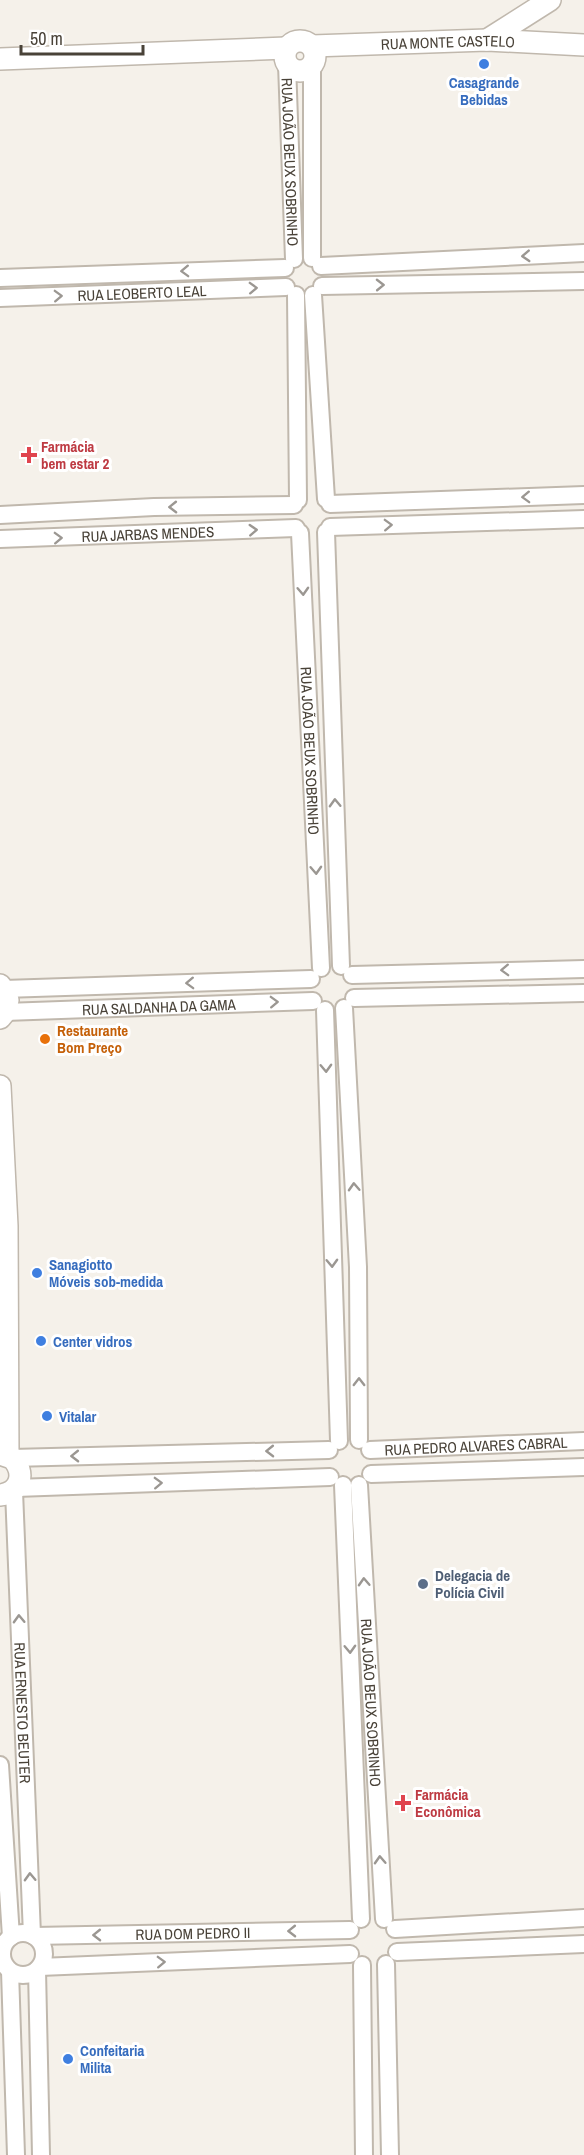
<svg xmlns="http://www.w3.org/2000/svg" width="584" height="2155" font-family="'Archivo Narrow',sans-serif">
<rect width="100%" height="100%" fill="#f5f1ea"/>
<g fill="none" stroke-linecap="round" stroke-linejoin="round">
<defs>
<g id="minor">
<path id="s1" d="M287,64L294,259"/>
<path d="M312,258V64"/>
<path d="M321,266L584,253"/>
<path d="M0,278L285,268"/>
<path d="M322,286L584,281"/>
<path d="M296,295L298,500"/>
<path d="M313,295L326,499"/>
<path id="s2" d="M0,298L286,287"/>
<path d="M330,504L584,495"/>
<path d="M0,515L154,507L294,505"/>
<path d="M330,527L584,519"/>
<path d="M326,532L341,966"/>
<path id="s3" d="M300,533L321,968"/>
<path id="s4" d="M0,539L296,528"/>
<path d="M352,975L584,969"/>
<path d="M4,989L311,979"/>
<path d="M354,998L584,993"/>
<path d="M344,1008L358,1267L359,1440"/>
<path d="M325,1010L339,1441"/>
<path id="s5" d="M5,1012L313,1001"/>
<path id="s6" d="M370,1450L584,1441"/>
<path d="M12,1458L329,1450"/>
<path d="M371,1474L584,1467"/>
<path d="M343,1485L361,1919"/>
<path id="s7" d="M359,1485L384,1919"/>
<path d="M16,1488L330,1477"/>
<path id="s8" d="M14,1491L32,1935"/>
<path d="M0,1765L11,1937"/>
<path d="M395,1929L584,1918"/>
<circle cx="23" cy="1954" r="21"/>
<path id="s9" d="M34,1936L350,1930"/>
<path d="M397,1952L584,1944"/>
<path d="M386,1964L390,2155"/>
<path d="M362,1965L364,2155"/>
<path d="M40,1967L350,1954"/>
<path d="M37,1970L41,2155"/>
<path d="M10,1971L16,2155"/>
</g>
<g id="tertiary">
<path d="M487,40L550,0"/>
<circle cx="300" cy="56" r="15"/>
<path id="s10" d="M312,46L487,40L584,45"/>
<path d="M0,59L286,48"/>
<path d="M0,985L8,1000L5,1012L0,1018"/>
<path d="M0,1086L7,1226L8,1456"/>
<path d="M0,1454L12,1458C26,1472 21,1493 0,1495"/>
</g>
</defs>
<!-- minor casing -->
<use href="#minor" stroke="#c0b8ad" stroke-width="20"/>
<!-- tertiary casing -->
<use href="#tertiary" stroke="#c0b8ad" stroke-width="24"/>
<!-- minor -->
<use href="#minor" stroke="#fff" stroke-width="16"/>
<!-- tertiary -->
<use href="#tertiary" stroke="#fff" stroke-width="21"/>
</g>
<!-- one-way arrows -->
<defs><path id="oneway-chevron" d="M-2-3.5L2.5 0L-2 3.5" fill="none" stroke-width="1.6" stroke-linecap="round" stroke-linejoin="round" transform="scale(1.5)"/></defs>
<g stroke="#9b9792">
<use href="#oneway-chevron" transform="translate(526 256) rotate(177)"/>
<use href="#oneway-chevron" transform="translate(185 271) rotate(178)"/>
<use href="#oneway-chevron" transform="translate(380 285) rotate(-1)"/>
<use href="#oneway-chevron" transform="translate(253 288) rotate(-2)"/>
<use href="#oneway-chevron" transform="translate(58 296) rotate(-2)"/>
<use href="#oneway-chevron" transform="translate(526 497) rotate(178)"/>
<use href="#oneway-chevron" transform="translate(173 507) rotate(179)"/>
<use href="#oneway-chevron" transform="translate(388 525) rotate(-2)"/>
<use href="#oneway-chevron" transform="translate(253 530) rotate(-3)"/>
<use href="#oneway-chevron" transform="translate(58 538) rotate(-2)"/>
<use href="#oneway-chevron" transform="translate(303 591) rotate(87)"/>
<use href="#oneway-chevron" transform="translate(335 803) rotate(-92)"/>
<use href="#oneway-chevron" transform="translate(316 870) rotate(87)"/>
<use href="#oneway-chevron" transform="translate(505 970) rotate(178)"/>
<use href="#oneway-chevron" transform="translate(190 983) rotate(178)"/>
<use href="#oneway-chevron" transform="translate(274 1002) rotate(-2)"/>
<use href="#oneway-chevron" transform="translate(326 1068) rotate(88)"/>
<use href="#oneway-chevron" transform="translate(354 1187) rotate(-93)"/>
<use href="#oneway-chevron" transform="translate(332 1263) rotate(88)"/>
<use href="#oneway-chevron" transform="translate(359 1382) rotate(-90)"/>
<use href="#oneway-chevron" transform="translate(270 1451) rotate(179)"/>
<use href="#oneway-chevron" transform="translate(75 1456) rotate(179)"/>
<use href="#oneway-chevron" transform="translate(158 1483) rotate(-2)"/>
<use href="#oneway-chevron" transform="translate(364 1582) rotate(-93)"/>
<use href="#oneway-chevron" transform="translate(19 1619) rotate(-92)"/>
<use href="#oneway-chevron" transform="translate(350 1649) rotate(88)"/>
<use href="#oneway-chevron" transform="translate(380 1860) rotate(-93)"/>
<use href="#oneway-chevron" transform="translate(30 1877) rotate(-92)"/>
<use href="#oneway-chevron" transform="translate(292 1931) rotate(179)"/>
<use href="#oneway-chevron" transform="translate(97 1935) rotate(179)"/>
<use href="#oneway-chevron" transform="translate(161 1962) rotate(-2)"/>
</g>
<!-- markers -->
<g fill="#3f7fe0" stroke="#fff" stroke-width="2">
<circle cx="484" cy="64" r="6"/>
<circle cx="37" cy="1273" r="6"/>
<circle cx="41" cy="1341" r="6"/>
<circle cx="47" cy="1416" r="6"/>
<circle cx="68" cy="2059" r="6"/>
</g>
<g fill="#e0444e" stroke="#fff" stroke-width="2">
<path d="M26 446h6v6h6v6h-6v6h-6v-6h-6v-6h6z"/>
<path d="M400 1794h6v6h6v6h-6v6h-6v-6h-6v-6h6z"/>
</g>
<circle fill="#e8710a" stroke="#fff" stroke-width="2" cx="45" cy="1039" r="6"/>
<circle fill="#5c6f8a" stroke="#fff" stroke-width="2" cx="423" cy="1584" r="6"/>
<g text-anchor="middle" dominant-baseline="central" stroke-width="6" stroke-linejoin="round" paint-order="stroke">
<!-- street labels -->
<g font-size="15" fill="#494238" stroke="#fff">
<text stroke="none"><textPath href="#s10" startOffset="136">RUA MONTE CASTELO</textPath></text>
<text stroke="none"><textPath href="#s1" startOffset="98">RUA JOÃO BEUX SOBRINHO</textPath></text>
<text stroke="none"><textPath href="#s2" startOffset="142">RUA LEOBERTO LEAL</textPath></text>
<text stroke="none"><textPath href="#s4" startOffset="148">RUA JARBAS MENDES</textPath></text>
<text stroke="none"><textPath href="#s3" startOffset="218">RUA JOÃO BEUX SOBRINHO</textPath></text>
<text stroke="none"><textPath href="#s5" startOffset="154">RUA SALDANHA DA GAMA</textPath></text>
<text stroke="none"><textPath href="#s6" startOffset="106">RUA PEDRO ALVARES CABRAL</textPath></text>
<text stroke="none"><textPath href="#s7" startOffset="218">RUA JOÃO BEUX SOBRINHO</textPath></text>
<text stroke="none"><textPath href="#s8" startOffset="222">RUA ERNESTO BEUTER</textPath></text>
<text stroke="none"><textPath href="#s9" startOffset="159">RUA DOM PEDRO II</textPath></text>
</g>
<!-- shop labels -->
<g font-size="15" font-weight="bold" fill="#366cbe" stroke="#fff" text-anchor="start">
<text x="484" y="82" text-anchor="middle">Casagrande<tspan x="484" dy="17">Bebidas</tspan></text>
<text x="49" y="1264">Sanagiotto<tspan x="49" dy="17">Móveis sob-medida</tspan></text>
<text x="53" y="1341">Center vidros</text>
<text x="59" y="1416">Vitalar</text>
<text x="80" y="2050">Confeitaria<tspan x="80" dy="17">Milita</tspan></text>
</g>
<!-- health labels -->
<g font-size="15" font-weight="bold" fill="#be3a42" stroke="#fff" text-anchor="start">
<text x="41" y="446">Farmácia<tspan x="41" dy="17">bem estar 2</tspan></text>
<text x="415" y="1794">Farmácia<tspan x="415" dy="17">Econômica</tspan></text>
</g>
<!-- food labels -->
<g font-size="15" font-weight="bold" fill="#c56008" stroke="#fff" text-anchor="start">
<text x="57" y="1030">Restaurante<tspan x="57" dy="17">Bom Preço</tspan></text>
</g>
<!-- service labels -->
<g font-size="15" font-weight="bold" fill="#4e5e75" stroke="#fff" text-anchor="start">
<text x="435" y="1575">Delegacia de<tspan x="435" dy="17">Polícia Civil</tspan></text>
</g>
</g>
<!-- scale -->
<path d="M21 45v9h122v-9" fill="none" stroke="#494238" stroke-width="3"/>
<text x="30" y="45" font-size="18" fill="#494238" stroke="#ffffff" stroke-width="4.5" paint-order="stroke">50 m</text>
</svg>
